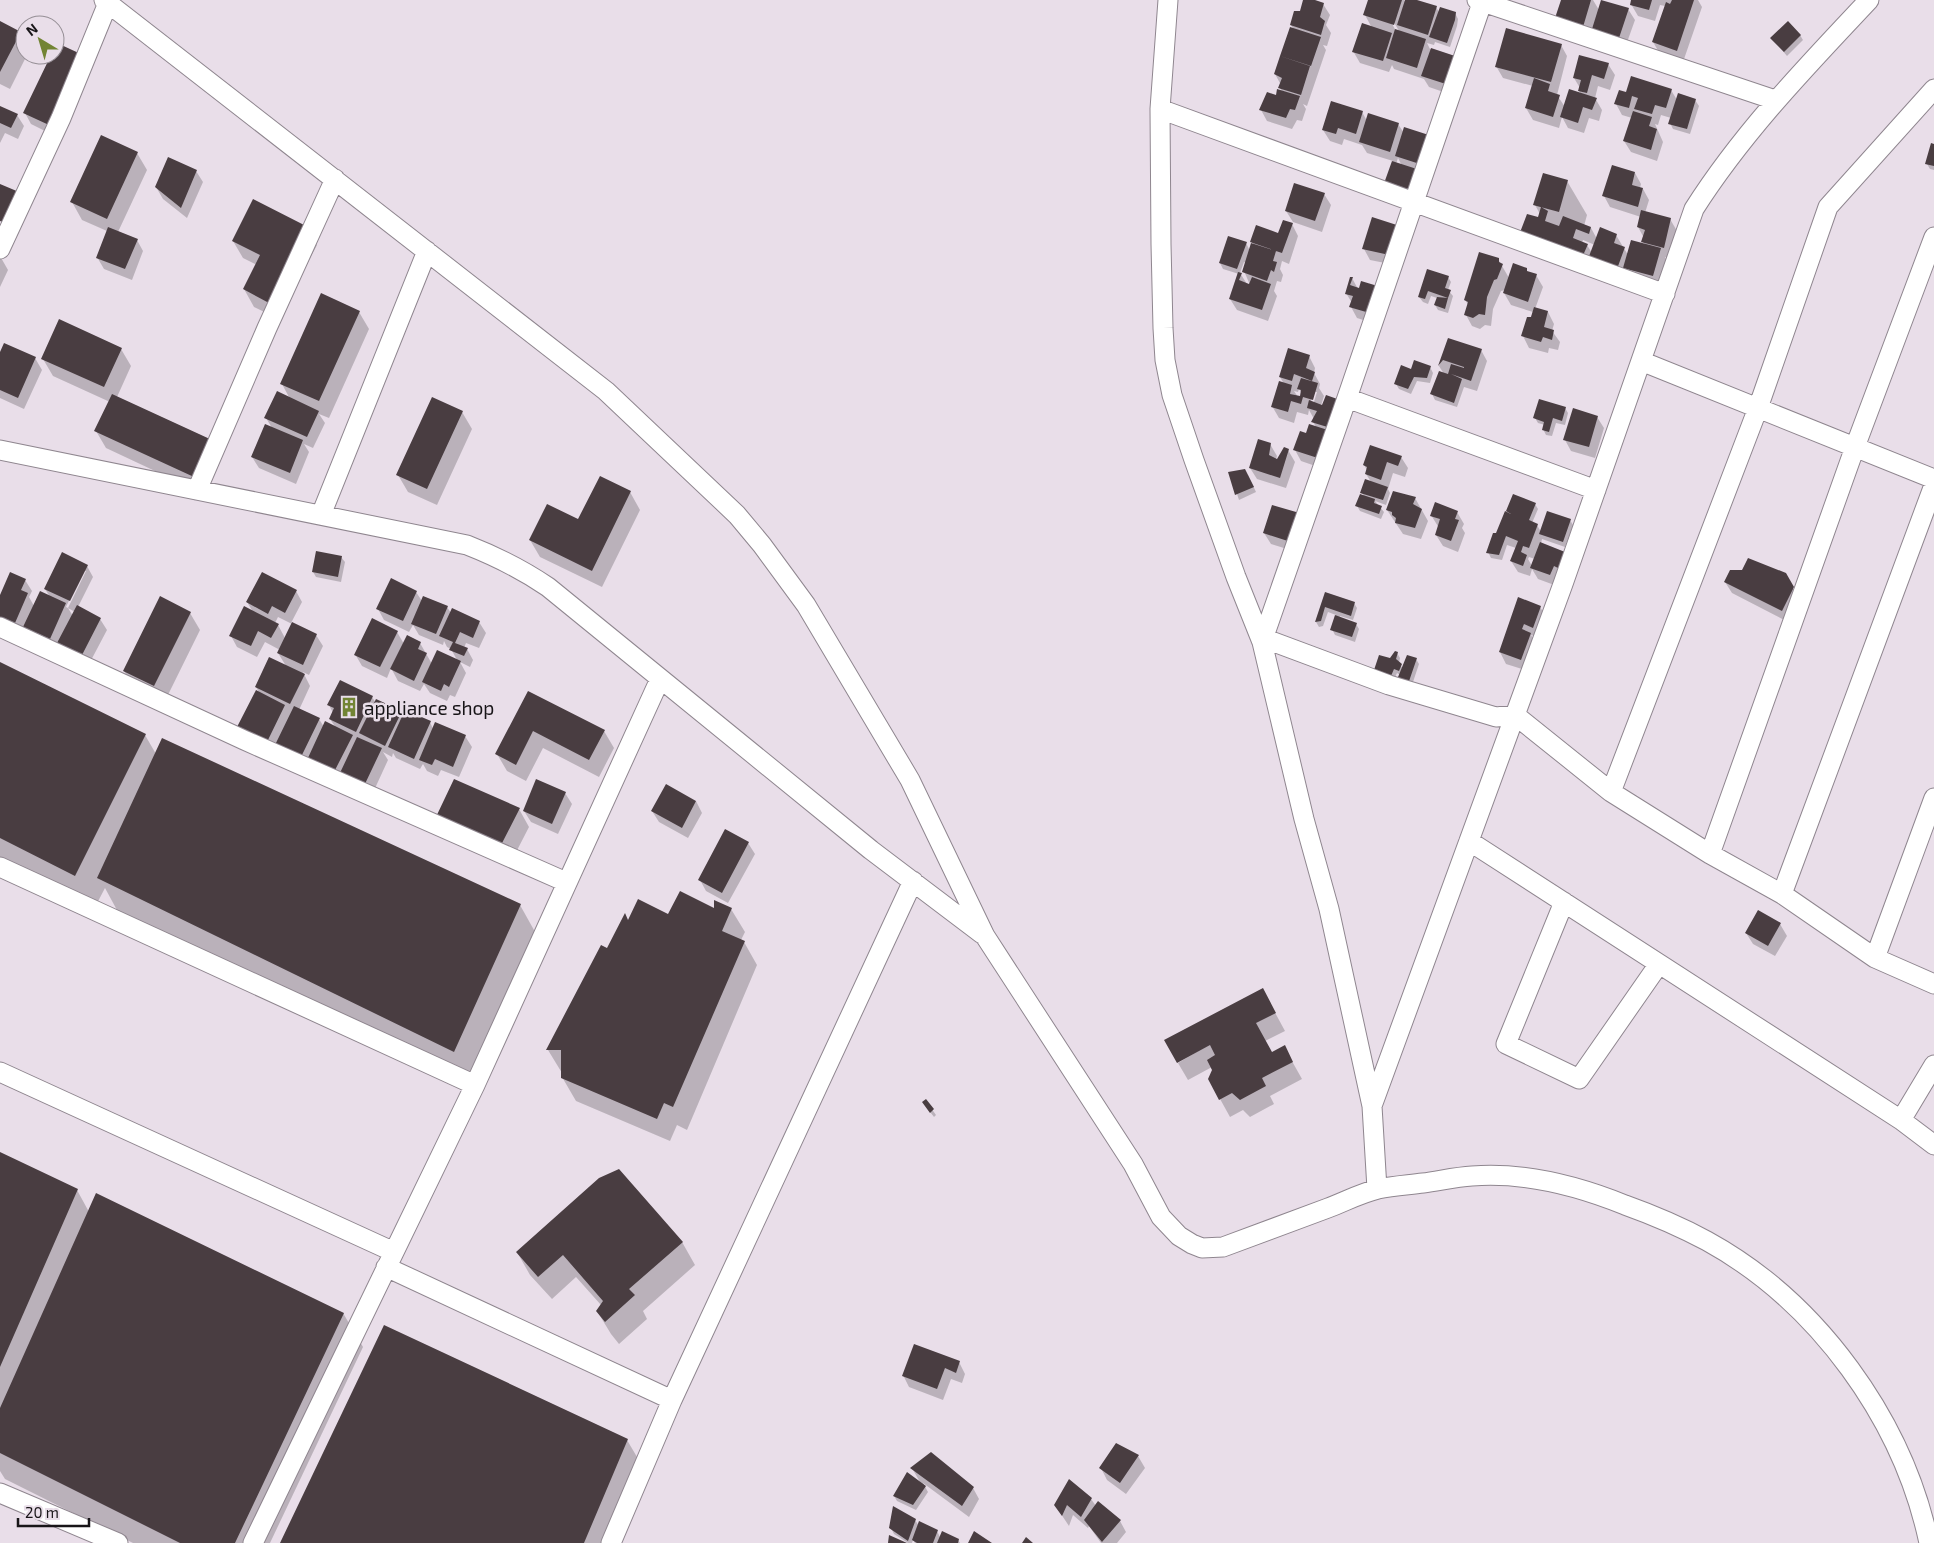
<svg xmlns="http://www.w3.org/2000/svg" width="1934" height="1543" font-family="'Exo 2',sans-serif">
<rect width="100%" height="100%" fill="#e9dee9"/>
<!-- shadow -->
<path fill="#0003" fill-rule="evenodd" d="M1304,0H1311L1323,4L1330,15L1326,25L1331,33L1327,46L1323,45L1326,50L1307,106L1303,104L1306,109L1302,121L1297,120L1292,129L1267,121L1261,110L1282,92L1280,88L1281,85L1275,74L1290,29L1294,30L1291,25L1300,12Z
M1370,0H1404L1406,3L1407,0H1413L1436,7L1439,12L1455,13L1458,19L1457,26L1450,47L1435,42L1434,45L1427,43L1430,49L1460,59L1458,97L1429,87L1424,79L1394,69L1392,65L1389,72L1360,63L1353,51L1372,28L1365,15ZM1392,19L1399,31H1396L1390,20Z
M1563,0H1593L1599,10L1628,9L1635,20L1625,48L1589,37Z
M1632,0H1698L1702,7L1683,62L1660,54L1653,42L1665,6L1660,5L1655,21L1638,16L1631,4Z
M0,22L20,33L25,41V55H27L10,89L0,84Z
M1800,35L1803,40L1787,56L1772,38Z
M57,45L55,136L31,124L25,113L52,55H55Z
M1561,45L1567,56L1557,95L1565,107L1581,94L1579,91L1580,88L1574,78L1608,64L1615,75L1610,90L1598,86L1595,98L1602,110L1599,121L1589,118L1584,133L1568,128L1562,117L1559,128L1533,120L1526,108L1533,86L1503,78L1496,66Z
M1671,90L1677,100H1695L1699,106L1690,134L1673,129L1670,123L1671,118L1661,115L1658,125L1655,124L1663,142L1657,161L1631,152L1624,141L1632,118L1622,115L1616,104L1626,94Z
M1331,103L1362,112L1367,121L1369,115L1398,124L1404,133L1405,129L1434,138L1441,149L1432,176L1423,173L1428,183L1419,210L1390,201L1384,189L1393,161L1367,153L1362,145L1344,139L1342,145L1330,141L1323,130ZM1398,158L1402,166L1396,164ZM1391,191L1419,200V202L1391,193Z
M0,107L17,115L24,126L18,139L5,133L0,143Z
M1934,145V170L1930,169L1927,164Z
M137,153L147,170L118,232L137,240L143,251L132,280L104,269L97,257L107,231L82,220L72,202Z
M196,171L203,182L187,218L163,199L156,187Z
M1635,173L1641,184L1640,188L1643,189L1649,200L1645,213L1670,219L1677,231L1670,258L1665,257L1667,261L1659,287L1596,270L1538,219L1540,214L1535,205L1567,181L1587,215L1584,226L1591,228L1597,239L1616,235L1628,255L1645,245L1643,242L1644,238L1638,227L1641,217L1610,207L1604,196ZM1583,240L1595,245L1592,253L1587,245L1582,243Z
M1324,194L1331,205L1322,232L1293,222L1286,211Z
M1373,219L1400,266L1370,260L1364,249Z
M1292,224L1298,236L1289,264L1282,261L1280,269L1283,275L1281,282L1277,281L1274,291L1277,296L1268,321L1237,310L1230,299L1239,274L1223,269L1220,263L1246,243L1250,251L1254,245L1252,242L1279,234ZM1244,262L1246,263L1244,271L1250,285L1247,284L1240,273Z
M307,227L317,245L279,319L254,307L244,289L257,265L243,258L233,241Z
M0,256L8,270L0,287Z
M1498,259L1509,278L1526,269L1528,273L1536,275L1543,287L1535,309L1548,312L1554,324L1552,331L1560,342L1558,350L1549,348L1548,353L1529,348L1523,336L1533,312L1511,305L1504,293L1505,290L1501,291L1493,309L1491,326L1485,325L1480,329L1472,326L1466,315L1468,305L1465,299Z
M1428,271L1448,277L1451,282L1448,290L1453,296L1448,313L1438,310L1435,305L1437,298L1431,296L1428,304L1423,302L1419,297Z
M1352,278L1358,289L1379,325L1357,318L1351,307L1352,303L1346,293Z
M359,312L369,329L329,418L319,414L325,423L313,448L304,444L309,452L296,484L259,468L252,457L272,428L266,418L290,399L282,384Z
M1448,339L1481,350L1487,361L1477,391L1464,387L1457,407L1435,400L1432,394L1444,374L1439,366Z
M121,349L131,366L117,397L211,440L204,494L106,448L96,431L110,402L53,376L43,359Z
M0,355L35,358L42,370L24,409L0,398Z
M1309,356L1315,368L1314,373L1320,384L1319,388L1324,396L1320,409L1327,397L1330,471L1301,461L1295,450L1307,434L1316,427L1313,422L1314,419L1309,410L1308,415L1297,412L1294,423L1279,418L1272,406L1284,384L1280,377ZM1299,389L1302,394L1300,398L1298,397L1294,391L1298,392ZM1314,392H1317L1312,408L1309,407Z
M1430,367L1433,373L1430,383L1417,381L1411,394L1399,389L1396,384L1412,371Z
M1565,408L1568,413L1565,425L1556,423L1552,436L1546,435L1543,429L1545,425L1538,423L1535,418Z
M462,412L472,429L437,505L408,492L398,475Z
M1597,417L1604,428L1595,458L1571,451L1565,440Z
M1270,444L1277,456L1275,463L1288,450L1295,462L1286,488L1257,479L1250,468Z
M1401,457L1408,468L1405,477L1393,473L1388,489L1390,493L1386,505L1375,501L1384,512L1381,519L1360,511L1357,506L1364,496L1362,493L1371,482L1366,474L1367,470L1364,465Z
M1230,473L1248,475L1256,492L1239,500Z
M630,492L640,510L602,587L540,557L530,540L578,521Z
M1415,498L1428,521L1421,539L1403,534L1387,510Z
M1535,504L1538,509L1532,523L1537,525L1541,532L1570,520L1573,525L1565,547L1542,539L1541,544L1564,553L1557,586L1538,579L1532,569L1530,576L1518,572L1511,561L1516,548L1507,545L1502,560L1491,558L1488,552L1500,536L1510,514L1508,511ZM1529,557L1535,559L1532,566L1528,559Z
M1273,506L1300,553L1271,544L1264,533Z
M1457,512L1464,524L1462,528L1465,533L1458,552L1443,546L1436,535L1439,528L1431,515Z
M341,557L345,562L341,582L316,577L313,572Z
M87,566L93,577L78,607L100,619L107,630L88,666L65,654L59,643L56,650L31,639L24,627L21,634L0,624V598L25,580L32,591L29,597L34,606L50,597L45,589ZM83,571H86L68,608L66,607ZM68,608L75,612L73,616Z
M1743,571L1785,574L1799,600L1788,622L1732,593L1725,582Z
M296,591L302,602L291,623L316,635L323,646L309,675L303,672L310,686L299,710L319,719L324,727L336,728L330,719L333,713L329,705L340,681L372,697L376,703L401,712L404,716L430,722L433,729L465,736L472,747L459,777L441,770L438,776L427,771L423,764L420,769L396,758L393,753L392,757L383,752L388,760L371,797L245,738L260,694L256,687L286,666L278,653L280,650L265,642L257,657L237,647L231,636L253,612L247,602ZM278,617L292,624L285,638L278,625L275,623Z
M416,592L422,601L447,607L451,613L479,622L486,633L479,648L466,643L464,648L467,649L473,660L470,667L460,662L466,673L455,697L450,695L447,701L430,693L424,684L420,691L398,681L391,668L387,678L362,666L355,654L397,632L404,644L420,643L432,664L457,660L451,649L447,647L444,641L443,645L419,635L413,625L409,632L384,620L378,609Z
M1326,594L1354,603L1357,608L1353,620L1340,616L1339,618L1356,624L1359,629L1355,642L1335,635L1332,629L1336,615L1328,612L1323,626L1319,627L1316,622Z
M1518,599L1540,607L1547,618L1540,638L1531,635L1537,645L1528,671L1506,664L1500,652Z
M190,613L200,630L164,703L134,688L124,671Z
M1397,653L1400,658L1399,663L1403,669L1416,659L1419,664L1410,691L1400,675L1397,673L1394,680L1379,675Z
M0,663L145,735L156,754L520,905L539,939L473,1085L118,912L105,888L94,909L0,862Z
M529,692L604,731L614,748L599,777L543,748L526,781L507,771L497,754Z
M565,793L572,804L558,834L531,822L524,811Z
M696,801L702,813L688,838L659,822L652,811Z
M519,809L529,827L510,864L446,837Z
M748,843L755,854L728,903L706,891L700,880Z
M731,909L745,932L741,940L744,942L757,965L687,1130L677,1125L670,1141L576,1101L562,1077V1073L548,1050L601,947L607,950L628,921Z
M1758,912L1780,924L1787,936L1775,956L1753,944L1746,933Z
M1272,1007L1285,1031L1265,1041L1272,1054L1284,1047L1302,1079L1270,1096L1274,1104L1250,1117L1243,1110L1230,1117L1209,1079L1213,1070L1212,1067L1188,1080L1178,1063Z
M926,1101L936,1115L934,1117L927,1108Z
M0,1153L77,1190L89,1212L343,1313L363,1347L270,1543H133L5,1479L0,1471Z
M682,1242L695,1265L643,1311L647,1319L619,1344L611,1334L597,1311L601,1305L576,1277L552,1299L530,1275L517,1252Z
M959,1362L965,1374L962,1383L951,1379L943,1400L909,1387L903,1375Z
M627,1440L647,1474L618,1543H281Z
M1116,1444L1138,1456L1145,1468L1126,1494L1107,1480L1101,1468Z
M912,1468L973,1488L979,1499L969,1517L923,1483L928,1492L916,1510L897,1501L894,1496L921,1484Z
M1091,1499L1096,1506L1120,1521L1126,1532L1117,1543H1101L1089,1526L1088,1528L1073,1515L1069,1526L1055,1505Z
M915,1520L919,1526L937,1531L940,1537L958,1540L960,1543H915L913,1540L912,1543H908L894,1534L891,1528Z"/>
<!-- building -->
<path fill="#493d41" d="M1303,0H1315L1324,3L1320,17L1325,21L1321,35L1290,25L1294,11H1300Z
M1368,0H1402L1394,25L1363,15Z
M1405,0H1417L1437,6L1428,35L1397,25Z
M1561,0H1591L1583,27L1555,18Z
M1601,0L1629,8L1619,38L1592,29Z
M1631,0H1652L1649,10L1630,5Z
M1672,0H1694L1677,51L1652,42L1666,2L1670,4Z
M1440,7L1456,12L1455,20L1447,43L1429,37Z
M0,21L21,32L0,72Z
M1788,21L1801,35L1784,52L1770,38Z
M1362,23L1392,33L1383,61L1352,52Z
M1290,27L1321,37L1311,66L1280,56Z
M1506,28L1562,44L1551,82L1495,67Z
M1395,29L1426,39L1417,68L1386,58Z
M57,43L83,55L49,125L23,113L51,55H55Z
M1431,48L1461,58L1452,86L1421,76Z
M1579,55L1609,63L1604,79L1592,75L1587,93L1578,91L1581,80L1573,78Z
M1280,56L1310,66L1301,95L1278,88L1282,78L1274,74Z
M1631,76L1672,89L1666,108L1655,105L1652,114L1634,109L1638,98L1632,96L1629,108L1614,104L1619,90L1626,92Z
M1534,78L1550,84L1548,91L1560,95L1553,117L1525,108Z
M1277,89L1300,96L1295,110L1290,109L1286,118L1259,110L1267,92L1276,95Z
M1569,89L1597,98L1592,110L1583,107L1578,123L1560,117Z
M1678,93L1696,99L1687,129L1668,124Z
M1331,101L1363,111L1356,134L1338,128L1336,134L1322,130Z
M0,106L18,114L11,128L0,123Z
M1633,111L1652,117L1649,126L1657,129L1651,150L1623,141Z
M1368,113L1399,123L1390,152L1359,142Z
M1404,127L1435,137L1426,166L1395,156Z
M101,135L138,152L107,219L70,202Z
M1931,143L1934,144V166L1925,164Z
M168,157L197,170L181,208L155,187Z
M1392,161L1423,171L1413,199L1382,189Z
M1612,165L1635,172L1632,185L1643,188L1638,207L1602,196Z
M1543,173L1568,180L1559,212L1533,205Z
M1294,183L1325,193L1315,221L1285,211Z
M0,184L19,192L5,223L0,221Z
M253,199L308,227L269,303L243,289L260,255L232,241Z
M1541,207L1548,211L1545,221L1559,226L1563,216L1591,227L1589,234L1576,229L1573,238L1588,244L1581,260L1519,235L1527,214L1538,217Z
M1641,210L1671,218L1664,248L1641,242L1645,230L1637,227Z
M1372,217L1403,227L1394,256L1362,249Z
M1283,220L1293,223L1282,253L1250,242L1256,225L1278,233Z
M108,227L138,239L125,269L96,258Z
M1600,227L1617,234L1614,243L1625,247L1617,269L1588,259Z
M1228,236L1247,242L1237,269L1219,263Z
M1631,240L1661,248L1653,276L1623,268Z
M1251,243L1276,251L1273,261L1277,262L1274,272L1271,270L1267,281L1242,272Z
M1479,252L1499,258V262L1503,264L1497,279L1494,280L1487,297L1485,315L1479,314L1473,318L1464,315L1468,302L1464,300Z
M1513,263L1527,268V271L1537,274L1528,302L1503,293Z
M1427,269L1449,276L1445,288L1451,290L1448,298L1428,291L1425,299L1418,297Z
M1238,272L1242,273L1239,280L1249,284L1252,277L1271,284L1262,310L1229,299Z
M1350,277H1353L1350,285L1359,288L1361,281L1381,287L1373,314L1349,307L1353,296L1345,294Z
M321,293L360,311L319,401L280,384Z
M1437,297L1448,298L1445,309L1434,305Z
M1534,307L1548,311L1544,327L1554,330L1552,340L1543,337L1541,342L1521,336L1527,317H1531Z
M59,319L122,348L104,387L41,359Z
M1448,338L1482,349L1471,381L1451,374L1462,379L1454,403L1430,394L1439,371L1448,374L1451,364L1464,368V367L1443,360L1438,366Z
M4,343L36,357L18,398L0,390V352Z
M1288,348L1310,355L1306,368L1315,372L1312,381L1294,374L1292,381L1279,377Z
M1414,360L1431,366L1427,378L1414,377L1408,389L1394,384L1401,365L1411,369Z
M1301,378L1318,383L1313,400L1303,397L1301,404L1291,401L1288,412L1271,407L1279,381L1292,385L1290,394L1300,396L1301,390L1297,389Z
M277,391L319,411L307,437L264,418Z
M112,394L212,440L194,477L94,431Z
M1326,395L1343,401L1334,429L1311,422L1317,411L1307,408L1309,400L1322,405Z
M432,397L463,411L427,489L396,475Z
M1539,399L1566,407L1562,421L1553,418L1549,432L1542,430L1544,422L1533,418Z
M1573,408L1598,416L1589,447L1563,440Z
M265,424L303,440L290,473L251,457Z
M1309,424L1334,432L1324,460L1293,450L1300,431L1306,433Z
M1258,439L1271,443L1269,455L1277,459L1284,447L1289,449L1280,478L1249,468Z
M1370,445L1402,456L1398,466L1387,462L1381,480L1365,474L1367,467L1363,465Z
M1245,469L1254,487L1235,495L1228,472Z
M600,476L631,491L592,571L529,540L547,504L578,519Z
M1365,479L1388,487L1383,500L1360,493Z
M1393,491L1416,497L1413,504L1422,509L1415,528L1395,523L1396,518L1392,515V512L1386,510Z
M1360,494L1375,499L1374,503L1382,506L1379,514L1355,506Z
M1513,494L1536,503L1529,520L1538,524L1529,548L1523,546L1521,552L1527,555L1523,566L1510,561L1518,541L1506,536L1499,555L1486,553L1493,533H1496L1505,511L1511,514L1506,511Z
M1435,502L1458,511L1455,519L1459,520L1451,541L1435,535L1440,519L1430,516Z
M1272,505L1303,514L1294,543L1263,533Z
M1547,511L1571,519L1563,542L1539,534Z
M1540,542L1565,552L1558,568L1554,566L1550,575L1530,568Z
M316,551L342,556L338,577L312,572Z
M62,552L88,565L70,601L44,589Z
M1748,558L1786,573L1794,587L1782,611L1724,582L1730,570H1742Z
M10,572L26,579L21,590L28,593L15,623L0,617V595Z
M262,572L297,590L285,613L272,606L268,614L246,602Z
M391,578L417,591L403,621L376,609Z
M40,591L66,603L50,639L23,627Z
M1325,592L1355,602L1351,616L1325,607L1321,621L1315,622Z
M160,596L191,612L154,686L123,671Z
M423,596L448,606L436,634L411,624Z
M1518,597L1541,606L1533,628L1524,624L1522,629L1531,633L1521,660L1499,652Z
M77,605L101,618L82,655L57,643Z
M244,606L279,624L271,638L258,631L251,646L229,636Z
M452,608L480,621L473,638L460,632L455,643L468,648L464,656L449,650L453,642L439,636Z
M1335,615L1357,623L1352,637L1330,630Z
M372,618L398,631L380,667L354,655Z
M292,622L317,634L303,665L277,653Z
M407,635L421,642L418,649L427,653L414,681L390,669Z
M437,650L461,661L449,687L444,684L441,691L422,682Z
M1395,651L1398,652L1396,659L1402,664L1399,671L1394,669L1391,676L1374,670L1379,655L1390,658Z
M1407,655L1417,658L1407,687L1396,682Z
M269,657L305,674L290,704L255,687Z
M0,662L146,734L75,876L0,838Z
M340,680L373,696L356,732L329,719L334,708L327,705Z
M256,690L285,705L267,742L237,727Z
M528,691L605,730L589,760L533,731L516,765L495,754Z
M376,699L402,711L385,746L359,733Z
M294,706L320,718L301,757L275,745Z
M405,710L431,721L414,759L388,747Z
M325,721L353,735L334,772L307,760Z
M435,722L466,735L453,767L435,759L432,765L419,760Z
M357,737L382,748L364,786L339,775Z
M162,738L521,904L454,1052L97,878Z
M454,779L520,808L500,847L435,819Z
M536,779L566,792L552,824L523,811Z
M666,784L696,801L682,828L651,811Z
M725,829L749,842L722,893L698,880Z
M680,891L714,908V900L732,908L722,931L745,941L673,1107L664,1103L657,1119L561,1078V1050H546L601,945L607,948L625,913L628,920L638,899L668,914Z
M1758,910L1781,923L1768,946L1745,933Z
M1263,988L1276,1013L1256,1023L1272,1052L1285,1045L1293,1062L1262,1078L1266,1086L1240,1100L1232,1093L1219,1100L1208,1079L1212,1070L1207,1060L1215,1055L1210,1045L1177,1063L1164,1040Z
M926,1099L934,1109L930,1113L922,1102Z
M0,1152L78,1189L0,1367Z
M619,1169L683,1242L629,1289L635,1295L605,1322L596,1311L603,1301L563,1255L538,1277L516,1252L599,1178Z
M96,1193L344,1313L235,1543H180L0,1453V1408Z
M384,1325L628,1439L584,1543H280Z
M914,1344L960,1361L956,1373L945,1368L937,1389L902,1376Z
M1116,1443L1139,1455L1120,1483L1099,1468Z
M931,1452L974,1487L962,1506L910,1468Z
M907,1472L926,1486L913,1505L893,1496Z
M1069,1479L1092,1498L1081,1517L1067,1505L1062,1516L1054,1505Z
M1098,1501L1121,1520L1102,1542L1084,1520Z
M893,1506L916,1519L908,1541L889,1528Z
M919,1521L938,1530L933,1543H917L912,1540Z
M942,1531L959,1539L958,1543H937Z
M974,1531L992,1543H968Z
M889,1535L907,1543H888Z
M1026,1537L1033,1543H1022Z"/>
<g fill="none" stroke-linecap="round" stroke-linejoin="round">
<defs>
<path id="street" d="M104,0L606,391L737,515L762,545L806,605L910,780L985,936L1133,1164L1161,1217L1179,1236L1192,1244L1202,1248L1223,1247C1258,1234 1293,1221 1328,1208C1344,1202 1361,1193 1378,1189C1393,1186 1408,1185 1423,1183C1439,1181 1455,1177 1472,1176C1523,1172 1578,1186 1625,1205C1653,1215 1681,1227 1707,1241C1818,1302 1903,1420 1929,1543
M1168,0L1160,109L1161,244L1163,328L1165,360L1172,395L1194,460L1236,577L1262,642L1304,819L1329,909L1372,1106L1377,1189
M1477,0L1775,100
M1160,109L1665,294
M0,249L61,118L108,3
M1641,361L1934,479
M1347,398L1596,490
M0,450L467,545C495,556 523,570 548,587L871,850L982,934
M197,490L267,328L335,179
M321,515L427,251
M0,627L244,740L566,882
M1263,638L1389,685L1496,717L1515,715L1611,792L1710,854L1782,894L1875,958L1934,984
M1262,642L1347,398L1483,0
M1611,792L1758,408L1828,207L1934,89
M1469,841L1901,1120L1934,1065
M1710,854L1855,447L1934,237
M0,867L475,1085
M1782,894L1934,485
M1564,902L1506,1044L1579,1079L1659,964
M1875,958L1934,798
M0,1072L394,1252
M1372,1106L1563,584L1694,209C1743,132 1807,66 1869,0
M1901,1120L1934,1145
M386,1267L672,1400
M0,1493L118,1543
M253,1543L475,1085L660,679
M611,1543L672,1400L913,881"/>
</defs>
<!-- street casing -->
<use href="#street" stroke="#8f868f" stroke-width="21"/>
<!-- street -->
<use href="#street" stroke="#fff" stroke-width="19"/>
</g>
<!-- icons -->
<defs>
<symbol id="building-bare" viewBox="-9 -9 18 18"><path d="M-4-6H4V6H1V3H-1V6H-4ZM-2.5-4.3h1.7v1.8h-1.7ZM.8-4.3h1.7v1.8H.8ZM-2.5-1h1.7V.8h-1.7ZM.8-1h1.7V.8H.8Z" fill="#728434" stroke="#e9dee9" stroke-width="2.5" paint-order="stroke"/></symbol>
</defs>
<g fill-rule="evenodd">
<use href="#building-bare" x="335" y="693" width="28" height="28"/>
</g>
<g text-anchor="middle" dominant-baseline="central" stroke-width="5" stroke-linejoin="round" paint-order="stroke">
<!-- poi labels -->
<g font-size="19" fill="#181518" stroke="#e9dee9" text-anchor="start">
<text x="364" y="707">appliance shop</text>
</g>
</g>
<!-- north arrow -->
<g transform="translate(40 40) rotate(322)"><circle r="24" fill="#e9dee9" stroke="#958e95"/>
<path d="M0-4L9 19L0 12L-9 19Z" fill="#728434"/>
<text y="-8" font-size="14" font-weight="bold" text-anchor="middle" fill="#181518">N</text>
</g>
<!-- scale -->
<path d="M18 1518v8h71v-8" fill="none" stroke="#181518" stroke-width="2.5"/>
<text x="25" y="1518" font-size="15" fill="#181518" stroke="#e9dee9" stroke-width="4" paint-order="stroke">20 m</text>
</svg>
